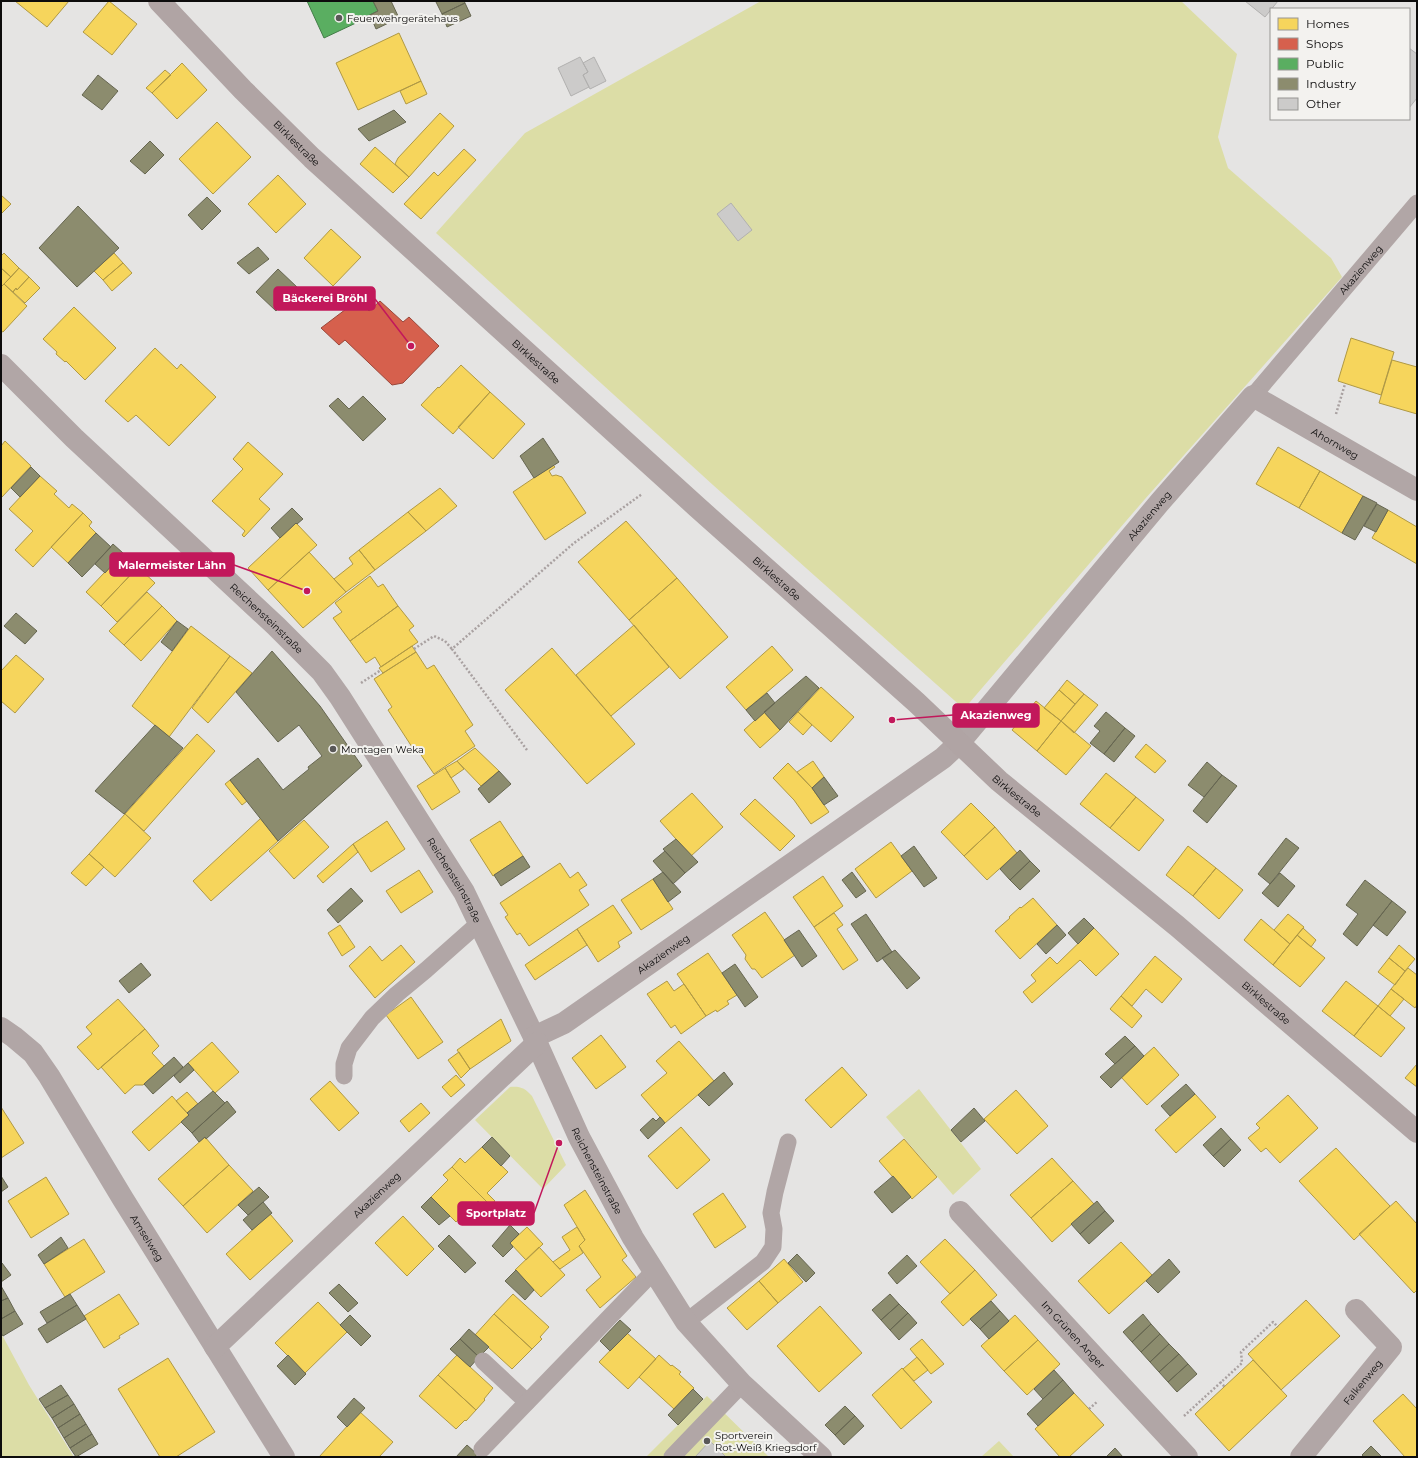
<svg xmlns="http://www.w3.org/2000/svg" width="1418" height="1458" font-family="Montserrat,sans-serif">
<rect width="100%" height="100%" fill="#e5e4e3"/>
<!-- green -->
<path fill="#dcdda6" d="M761,1H1181L1237,54L1218,137L1228,168L1331,258L1342,277L1145,499L964,709L713,485L436,233L525,133Z
M510,1087C520,1086 525,1088 532,1096L566,1165L543,1189L475,1120Z
M919,1089L981,1169L953,1195L886,1117Z
M1,1333L29,1385L74,1457H1Z
M707,1396L769,1457H646Z
M999,1441L1014,1457H981Z"/>
<!-- homes -->
<path fill="#f6d55c" stroke="#b09944" d="M15,1H69L47,27Z
M109,1L137,24L112,55L83,32Z
M399,33L421,81L358,110L336,63Z
M182,63L207,90L177,119L152,93Z
M165,70L171,75L152,93L146,88Z
M421,81L427,94L406,104L400,91Z
M440,113L454,126L409,177L395,164L398,158Z
M217,122L251,157L213,194L179,159Z
M375,147L409,177L393,193L360,164Z
M464,149L476,160L421,219L404,204L434,172L438,176Z
M278,175L306,204L276,233L248,204Z
M1,195L11,204L1,214Z
M331,229L361,257L333,286L304,258Z
M4,253L19,268L11,277L1,268V256Z
M114,253L123,263L103,280L94,271Z
M123,263L132,273L112,291L103,280Z
M1,268L11,277L1,287Z
M19,268L29,277L17,290L16,288L13,292L4,284Z
M29,277L40,288L25,303L13,292L16,288L17,290Z
M4,284L27,306L3,332L1,331V287Z
M74,307L116,348L85,380L66,361L65,362L56,354L57,352L43,339Z
M1351,338L1394,352L1381,395L1338,381Z
M155,348L177,369L181,364L216,397L169,446L136,415L128,422L105,401Z
M1392,360L1417,367V414L1379,403Z
M461,365L490,392L453,434L421,405L438,387L439,388Z
M490,392L525,424L493,459L458,427Z
M5,441L31,466L2,497L1,495V446Z
M248,442L283,474L259,499L270,509L244,537L242,535L245,531L212,501L243,469L233,459Z
M1278,447L1320,471L1299,508L1256,484Z
M553,465L555,467L549,471L552,476L556,475L562,477L586,513L545,540L513,492Z
M1320,471L1363,496L1342,533L1299,508Z
M40,476L57,491L54,494L69,508L72,504L83,513L33,567L15,550L33,531L9,509Z
M440,488L457,506L426,531L408,512Z
M1388,510L1417,527V564L1372,538Z
M408,512L426,531L375,570L359,550Z
M83,513L92,522L89,526L96,533L68,563L51,547Z
M626,521L677,578L629,620L578,562Z
M296,523L317,545L268,590L248,568Z
M359,550L375,570L346,592L334,579L353,564L349,558Z
M309,552L346,592L303,628L268,590Z
M123,553L138,567L101,606L86,592Z
M138,567L155,583L117,622L101,606Z
M370,576L378,587L383,584L398,606L350,641L333,618L342,612L335,603Z
M677,578L728,637L680,679L629,620Z
M147,592L162,606L124,645L109,631Z
M162,606L177,621L141,661L124,645Z
M398,606L414,626L409,630L418,642L381,667L375,657L366,663L350,641Z
M634,625L669,667L611,716L576,675Z
M191,626L230,656L169,737L132,706Z
M412,646L416,652L383,673L379,668Z
M772,646L793,670L746,710L726,687Z
M552,648L635,744L587,784L505,690Z
M416,652L427,669L434,665L473,725L465,731L475,746L434,774L415,746L412,747L388,710L392,707L374,679Z
M16,655L44,679L15,713L1,701V671Z
M230,656L252,673L208,723L192,708Z
M1067,680L1084,694L1075,704L1059,690Z
M821,687L854,717L831,742L798,712Z
M1059,690L1075,704L1061,721L1044,708Z
M1084,694L1098,705L1074,733L1061,721Z
M1036,701L1061,721L1037,751L1012,730Z
M764,712L780,730L760,748L744,730Z
M798,712L812,725L803,735L789,722Z
M1061,721L1091,746L1066,775L1037,751Z
M197,734L215,751L144,831L125,814Z
M1146,744L1166,761L1155,773L1135,757Z
M475,748L499,771L481,786L457,761Z
M457,761L464,769L451,778L445,768Z
M813,761L824,777L812,788L797,772Z
M788,763L812,788L829,812L811,824L794,800L773,778Z
M445,768L460,792L432,810L417,786Z
M1106,773L1136,797L1110,828L1080,804Z
M230,780L247,801L242,805L225,784Z
M692,793L723,827L691,856L660,821Z
M1136,797L1164,820L1139,851L1110,828Z
M755,799L795,836L780,851L740,814Z
M971,803L995,827L964,856L941,832Z
M125,814L151,838L115,877L89,854Z
M261,818L278,841L211,901L193,881Z
M304,820L329,847L294,879L269,851Z
M387,821L405,849L371,872L353,844Z
M500,821L523,856L493,876L470,840Z
M995,827L1017,853L987,880L964,856Z
M891,842L912,871L876,898L855,869Z
M353,844L358,852L323,883L317,876Z
M1188,846L1216,868L1193,896L1166,875Z
M89,854L104,867L86,886L71,873Z
M560,863L570,878L578,872L587,885L579,890L589,905L529,946L520,933L517,935L505,917L508,915L500,903Z
M1216,868L1243,890L1219,919L1193,896Z
M419,870L433,892L401,913L386,891Z
M823,876L843,906L814,927L793,897Z
M653,879L673,909L641,930L621,900Z
M1033,898L1057,925L1020,959L995,931L1010,918L1009,917L1020,907L1021,908Z
M613,905L632,933L618,942L620,947L598,962L577,929Z
M765,912L795,955L762,978L755,969H752L745,959L746,955L732,935Z
M834,913L843,925L837,929L858,960L843,970L814,927Z
M1288,914L1304,927L1290,944L1274,930Z
M1261,919L1290,944L1273,965L1244,940Z
M340,925L355,947L342,956L328,933Z
M1094,928L1119,954L1096,976L1080,960L1032,1003L1023,992L1036,981L1031,975L1050,957L1057,964Z
M1303,928L1316,940L1311,947L1297,935Z
M577,929L587,945L535,980L525,965Z
M1297,935L1325,958L1300,987L1273,965Z
M401,945L415,962L375,998L349,966L370,946L382,961Z
M1399,945L1415,959L1405,971L1389,958Z
M708,953L737,995L727,1001L729,1004L717,1012L716,1010L706,1016L677,974Z
M1155,956L1182,979L1162,1003L1146,989L1132,1006L1121,996Z
M1389,958L1405,971L1395,985L1378,972Z
M1408,968L1417,975V1005L1415,1008L1391,989Z
M667,981L674,991L684,984L706,1016L681,1034L675,1025L671,1028L647,994Z
M1346,981L1378,1006L1354,1036L1322,1011Z
M1391,989L1404,999L1390,1016L1378,1006Z
M1121,996L1142,1016L1132,1028L1110,1009Z
M411,997L443,1042L418,1059L386,1015Z
M118,999L145,1029L98,1070L77,1047L92,1034L86,1027Z
M1378,1006L1405,1028L1381,1057L1354,1036Z
M501,1019L511,1041L470,1069L457,1050Z
M145,1029L159,1046L152,1053L164,1066L143,1085H135L125,1094L101,1067Z
M601,1035L626,1067L596,1089L572,1058Z
M679,1041L714,1081L665,1123L641,1095L667,1073L656,1061Z
M212,1042L239,1072L215,1093L188,1063Z
M1154,1047L1179,1075L1147,1105L1121,1077Z
M459,1052L470,1069L461,1078L448,1060Z
M1417,1064V1087L1405,1078Z
M842,1067L867,1095L831,1128L805,1100Z
M456,1075L465,1085L451,1097L442,1087Z
M330,1081L359,1113L339,1131L310,1099Z
M1016,1090L1048,1126L1017,1154L984,1119Z
M187,1092L198,1104L187,1113L176,1101Z
M1195,1094L1216,1117L1176,1153L1155,1130Z
M1288,1095L1318,1128L1280,1163L1266,1148L1261,1152L1248,1138L1260,1128L1256,1124Z
M172,1096L189,1115L149,1151L132,1132Z
M421,1103L430,1113L409,1132L400,1121Z
M1,1107L24,1143L1,1158Z
M681,1127L710,1160L677,1189L648,1156Z
M205,1137L229,1165L183,1206L158,1179Z
M904,1139L937,1177L912,1199L879,1161Z
M482,1147L508,1172L487,1193L495,1201L490,1205L452,1167L460,1158L465,1163Z
M1336,1148L1390,1206L1354,1240L1299,1181Z
M1052,1158L1073,1181L1031,1218L1010,1195Z
M229,1165L253,1191L207,1233L183,1206Z
M452,1167L490,1205L486,1209L478,1201L456,1222L431,1197L448,1180L443,1175Z
M46,1177L69,1214L31,1238L8,1201Z
M1073,1181L1094,1204L1052,1242L1031,1218Z
M585,1190L627,1256L622,1260L636,1277L600,1308L586,1290L601,1277L579,1246L585,1240L564,1205Z
M723,1193L746,1227L715,1248L693,1214Z
M1396,1201L1417,1224V1290L1414,1293L1359,1234Z
M270,1214L293,1241L250,1280L226,1254Z
M403,1216L434,1249L407,1276L375,1243Z
M527,1227L543,1244L526,1260L510,1243Z
M577,1227L585,1240L579,1246L583,1253L560,1269L553,1262L570,1250L562,1237Z
M84,1239L105,1272L65,1297L44,1264Z
M945,1239L975,1270L950,1294L920,1262Z
M1121,1242L1152,1275L1109,1314L1078,1281Z
M539,1247L565,1275L541,1297L515,1270Z
M784,1259L803,1282L778,1303L759,1281Z
M975,1270L997,1295L963,1326L941,1302Z
M759,1281L778,1303L747,1330L727,1308Z
M119,1294L139,1324L119,1336L120,1338L104,1348L84,1316Z
M513,1294L549,1327L540,1337L542,1339L532,1349L494,1314Z
M1306,1300L1340,1336L1281,1390L1248,1354Z
M318,1302L347,1332L305,1373L275,1343Z
M820,1306L862,1353L819,1392L777,1346Z
M494,1314L532,1349L512,1369L475,1335Z
M1015,1315L1038,1340L1004,1371L981,1346Z
M627,1333L656,1359L628,1389L599,1362Z
M922,1339L944,1364L931,1374L910,1349Z
M1038,1340L1060,1364L1027,1395L1004,1371Z
M457,1355L493,1388L484,1399L485,1400L476,1410L438,1375Z
M659,1355L671,1366L672,1365L681,1372L679,1374L694,1388L674,1409L639,1377Z
M917,1357L928,1370L914,1381L903,1369Z
M168,1358L215,1432L176,1457H160L118,1389Z
M1253,1360L1287,1396L1229,1451L1195,1414Z
M902,1368L932,1402L901,1429L872,1395Z
M438,1375L476,1410L466,1421L465,1420L456,1429L419,1396Z
M1074,1393L1104,1425L1069,1457H1060L1035,1429Z
M1403,1394L1417,1409V1457H1405L1373,1421Z
M360,1412L393,1442L379,1457H319Z"/>
<!-- shops -->
<path fill="#d6604d" stroke="#9a473a" d="M358,300L369,311L380,301L403,322L409,317L439,346L403,383L392,385L345,340L339,345L321,328Z"/>
<!-- public -->
<path fill="#5aae61" stroke="#437d48" d="M307,1H373L378,11L357,21L358,22L324,38Z"/>
<!-- industry -->
<path fill="#8c8c6e" stroke="#666651" d="M373,1H391L399,18L376,29L370,15L378,11Z
M438,1H464L465,3L442,14L436,2Z
M465,3L471,16L447,27L442,14Z
M98,75L118,91L102,110L82,95Z
M394,110L406,122L369,141L358,129Z
M150,141L164,155L145,174L130,161Z
M207,197L221,211L202,230L188,215Z
M78,206L119,248L77,287L39,248Z
M258,247L269,259L249,274L237,263Z
M278,269L298,288L276,311L256,292Z
M363,396L386,419L363,441L329,406L338,398L349,409Z
M543,438L559,462L534,478L520,456Z
M31,467L40,476L20,497L11,488Z
M1363,496L1377,503L1355,540L1342,533Z
M1377,504L1388,510L1376,532L1364,526Z
M292,508L303,519L297,524L296,523L280,538L271,528Z
M96,533L111,547L82,577L68,563Z
M113,544L123,553L105,573L95,564Z
M16,613L37,631L25,644L4,626Z
M177,621L188,629L172,651L161,642Z
M272,651L320,706L362,766L278,841L230,780L258,758L283,790L309,769L308,767L322,756L299,725L278,742L236,692Z
M806,676L819,688L780,730L764,712Z
M767,693L775,703L755,721L746,710Z
M1106,712L1125,728L1104,754L1090,743L1100,731L1094,726Z
M155,725L183,748L124,814L95,791Z
M1125,728L1135,736L1114,762L1104,754Z
M1207,762L1222,775L1204,797L1188,785Z
M499,771L511,784L489,803L478,789Z
M1222,775L1237,786L1207,823L1193,811Z
M824,777L838,796L824,805L812,788Z
M1286,838L1299,848L1270,884L1258,874Z
M676,839L698,862L685,873L663,849Z
M914,846L937,878L924,887L901,856Z
M1020,850L1030,861L1010,880L1000,869Z
M665,851L685,873L673,884L653,861Z
M523,856L530,867L501,886L494,875Z
M1030,861L1040,871L1020,890L1010,880Z
M663,872L681,892L668,902L653,879Z
M852,872L866,891L856,898L842,880Z
M1280,873L1295,886L1278,907L1262,893Z
M1365,880L1392,901L1357,946L1343,934L1358,914L1346,905Z
M351,888L363,901L338,923L327,910Z
M1392,901L1406,912L1387,936L1373,925Z
M866,914L892,952L877,962L851,924Z
M1084,918L1094,928L1078,944L1068,933Z
M1057,925L1066,935L1046,954L1037,944Z
M799,930L817,956L802,967L784,940Z
M895,950L920,978L907,989L882,958Z
M141,963L151,975L129,993L119,981Z
M735,964L758,997L745,1007L722,973Z
M1125,1036L1135,1046L1115,1064L1105,1054Z
M1135,1046L1144,1056L1111,1088L1100,1077Z
M174,1057L183,1067L153,1094L144,1084Z
M188,1063L194,1070L180,1083L174,1076Z
M724,1072L733,1084L709,1106L698,1095Z
M1186,1084L1195,1094L1170,1116L1161,1106Z
M213,1091L225,1103L192,1133L181,1122L189,1115L187,1113Z
M227,1101L236,1112L206,1139L205,1137L199,1142L192,1133Z
M974,1108L985,1121L961,1142L951,1130Z
M660,1117L665,1123L648,1139L640,1130L653,1118L656,1121Z
M1221,1128L1231,1139L1213,1156L1203,1145Z
M492,1137L510,1156L501,1166L482,1147Z
M1231,1139L1241,1150L1224,1167L1213,1156Z
M1,1176L8,1187L1,1192Z
M893,1176L911,1197L892,1213L874,1192Z
M259,1187L269,1197L248,1215L238,1205Z
M431,1197L450,1216L439,1225L421,1207Z
M1097,1201L1105,1211L1080,1234L1071,1224Z
M263,1202L272,1213L252,1230L243,1220Z
M1105,1211L1114,1221L1089,1244L1080,1234Z
M510,1225L519,1234L510,1243L513,1247L503,1257L492,1246Z
M449,1235L476,1263L465,1273L438,1246Z
M61,1237L68,1248L44,1264L38,1255Z
M797,1254L815,1273L806,1282L788,1263Z
M907,1255L917,1266L897,1284L888,1273Z
M1169,1259L1180,1272L1158,1293L1146,1281Z
M1,1263H2L11,1275L1,1282Z
M516,1270L534,1290L525,1300L505,1281Z
M339,1284L358,1303L348,1312L329,1293Z
M1,1286L8,1298L1,1301Z
M70,1294L77,1305L47,1323L40,1312Z
M890,1294L899,1304L881,1320L872,1310Z
M8,1298L15,1311L1,1319V1301Z
M991,1301L1000,1311L980,1329L970,1319Z
M899,1304L908,1313L890,1330L881,1320Z
M77,1305L86,1319L47,1343L38,1329Z
M15,1311L23,1324L3,1336L1,1333V1319Z
M1000,1311L1009,1321L989,1339L980,1329Z
M908,1313L917,1323L899,1340L890,1330Z
M1143,1314L1151,1324L1132,1342L1123,1332Z
M350,1315L371,1336L361,1346L340,1325Z
M620,1320L631,1330L610,1351L600,1341Z
M1151,1324L1160,1334L1141,1352L1132,1342Z
M469,1329L489,1347L479,1357L460,1339Z
M1160,1334L1169,1344L1150,1362L1141,1352Z
M460,1339L479,1357L470,1367L450,1349Z
M1169,1344L1179,1354L1159,1372L1150,1362Z
M1179,1354L1188,1364L1168,1382L1159,1372Z
M288,1355L306,1374L295,1385L277,1366Z
M1188,1364L1197,1374L1177,1392L1168,1382Z
M1054,1370L1063,1380L1043,1399L1034,1389Z
M1063,1380L1074,1393L1038,1426L1027,1414Z
M61,1385L68,1395L45,1408L39,1399Z
M693,1389L703,1399L678,1425L668,1415Z
M68,1395L74,1404L52,1418L45,1408Z
M354,1398L365,1408L347,1427L337,1417Z
M74,1404L80,1414L58,1428L52,1418Z
M845,1406L855,1416L835,1435L825,1425Z
M80,1414L86,1424L64,1438L58,1428Z
M855,1416L864,1426L844,1445L835,1435Z
M86,1424L92,1434L70,1448L64,1438Z
M92,1434L98,1444L76,1457L70,1448Z
M467,1445L477,1454L475,1457H456Z
M1371,1446L1382,1457H1364L1362,1455Z
M1115,1448L1123,1457H1106Z"/>
<!-- building -->
<path fill="#cccbca" stroke="#b1b0af" d="M1245,1H1278L1265,17Z
M1409,48L1417,54V98L1409,108Z
M580,57L588,72L583,75L589,87L571,96L558,68Z
M594,57L606,81L590,89L583,75L588,72L583,63Z
M731,203L752,230L738,241L717,214Z
M710,1441L726,1457H695Z"/>
<g fill="none" stroke-linecap="round" stroke-linejoin="round">
<!-- path -->
<path stroke="#a9a1a1" stroke-width="2.5" stroke-dasharray="2 2" stroke-linecap="butt" d="M1336,414L1345,384
M414,649L434,636L445,641L452,649
M361,683L381,670
M527,750L452,649L574,543L642,494
M1220,1382L1225,1387
M1089,1409L1098,1401
M1184,1416L1242,1363L1241,1352L1273,1322L1278,1327"/>
<!-- lane -->
<g stroke="#b1a6a6" stroke-width="17">
<path id="s1" d="M1253,396L1417,203"/>
<path d="M344,1076V1064L349,1048L372,1018L397,994L426,970L479,923"/>
<path d="M686,1322L763,1262L773,1247L774,1229L771,1213L775,1192L788,1142"/>
<path d="M483,1361L527,1402"/>
<path d="M482,1449L654,1271"/>
<path d="M672,1457L742,1384"/>
</g>
<!-- street -->
<g stroke="#b1a6a6" stroke-width="22">
<path id="s2" d="M1,365L74,438L276,626L322,672L340,697L464,892L534,1037L579,1137L633,1238L686,1322L742,1384L821,1457"/>
<path id="s3" d="M1,1028L14,1037L33,1053L49,1076L123,1199L284,1457"/>
<path id="s4" d="M534,1037L564,1023L943,758L959,743L1160,502L1253,396L1417,490"/>
<path id="s5" d="M960,1212L1187,1457"/>
<path id="s6" d="M215,1347L537,1043"/>
<path id="s7" d="M1301,1457L1391,1347L1356,1310"/>
</g>
<!-- secondary -->
<path stroke="#b0a4a4" stroke-width="22" id="s8" d="M159,1L243,90L312,158L697,507L916,702L999,781L1177,926L1417,1132"/>
</g>
<!-- markers -->
<g fill="#595857" stroke="#f3f2ef" stroke-width="1.5">
<circle cx="339" cy="18" r="4"/>
<circle cx="333" cy="749" r="4"/>
<circle cx="707" cy="1441" r="4"/>
</g>
<g text-anchor="middle" dominant-baseline="central" stroke-width="4" stroke-linejoin="round" paint-order="stroke">
<!-- poi labels -->
<g font-size="10" fill="#0d0c0c" stroke="#f3f2ef" text-anchor="start">
<text x="347" y="18">Feuerwehrgerätehaus</text>
<text x="341" y="749">Montagen Weka</text>
<text x="715" y="1435">Sportverein<tspan x="715" dy="12">Rot-Weiß Kriegsdorf</tspan></text>
</g>
<!-- street labels -->
<g font-size="10" fill="#0d0c0c" stroke="#f3f2ef">
<text stroke="none"><textPath href="#s8" startOffset="198">Birklestraße</textPath></text>
<text stroke="none"><textPath href="#s1" startOffset="166">Akazienweg</textPath></text>
<text stroke="none"><textPath href="#s8" startOffset="522">Birklestraße</textPath></text>
<text stroke="none"><textPath href="#s4" startOffset="1067">Ahornweg</textPath></text>
<text stroke="none"><textPath href="#s4" startOffset="814">Akazienweg</textPath></text>
<text stroke="none"><textPath href="#s8" startOffset="846">Birklestraße</textPath></text>
<text stroke="none"><textPath href="#s2" startOffset="367">Reichensteinstraße</textPath></text>
<text stroke="none"><textPath href="#s8" startOffset="1170">Birklestraße</textPath></text>
<text stroke="none"><textPath href="#s2" startOffset="691">Reichensteinstraße</textPath></text>
<text stroke="none"><textPath href="#s4" startOffset="154">Akazienweg</textPath></text>
<text stroke="none"><textPath href="#s8" startOffset="1494">Birklestraße</textPath></text>
<text stroke="none"><textPath href="#s2" startOffset="1015">Reichensteinstraße</textPath></text>
<text stroke="none"><textPath href="#s6" startOffset="222">Akazienweg</textPath></text>
<text stroke="none"><textPath href="#s3" startOffset="258">Amselweg</textPath></text>
<text stroke="none"><textPath href="#s5" startOffset="167">Im Grünen Anger</textPath></text>
<text stroke="none"><textPath href="#s7" startOffset="97">Falkenweg</textPath></text>
</g>
</g>
<!-- callouts -->
<path fill="none" stroke="#c2185b" stroke-width="1.5" d="M411 346L375 299M307 591L234 565M892 720L953 715M559 1143L534 1213"/>
<g fill="#c2185b" stroke="#f3f2ef" stroke-width="1.5">
<circle cx="411" cy="346" r="4"/>
<circle cx="307" cy="591" r="4"/>
<circle cx="892" cy="720" r="4"/>
<circle cx="559" cy="1143" r="4"/>
</g>
<g fill="#c2185b" stroke="#c2185b" stroke-width="1.5">
<rect x="274" y="287" width="101" height="23" rx="4"/>
<rect x="110" y="553" width="124" height="23" rx="4"/>
<rect x="953" y="704" width="86" height="23" rx="4"/>
<rect x="458" y="1202" width="76" height="23" rx="4"/>
</g>
<g font-size="11" text-anchor="middle" font-weight="bold" fill="#fff">
<text x="325" y="302">Bäckerei Bröhl</text>
<text x="172" y="569">Malermeister Lähn</text>
<text x="996" y="719">Akazienweg</text>
<text x="496" y="1217">Sportplatz</text>
</g>
<!-- border -->
<rect width="1418" height="1458" fill="none" stroke="#0d0c0c" stroke-width="4"/>
<!-- legend -->
<rect x="1270" y="8" width="140" height="112" fill="#f3f2ef" stroke="#979694"/>
<rect x="1278" y="18" width="20" height="12" fill="#f6d55c" stroke="#979694"/>
<text x="1306" y="28" font-size="12" fill="#0d0c0c">Homes</text>
<rect x="1278" y="38" width="20" height="12" fill="#d6604d" stroke="#979694"/>
<text x="1306" y="48" font-size="12" fill="#0d0c0c">Shops</text>
<rect x="1278" y="58" width="20" height="12" fill="#5aae61" stroke="#979694"/>
<text x="1306" y="68" font-size="12" fill="#0d0c0c">Public</text>
<rect x="1278" y="78" width="20" height="12" fill="#8c8c6e" stroke="#979694"/>
<text x="1306" y="88" font-size="12" fill="#0d0c0c">Industry</text>
<rect x="1278" y="98" width="20" height="12" fill="#cccbca" stroke="#979694"/>
<text x="1306" y="108" font-size="12" fill="#0d0c0c">Other</text>
</svg>
